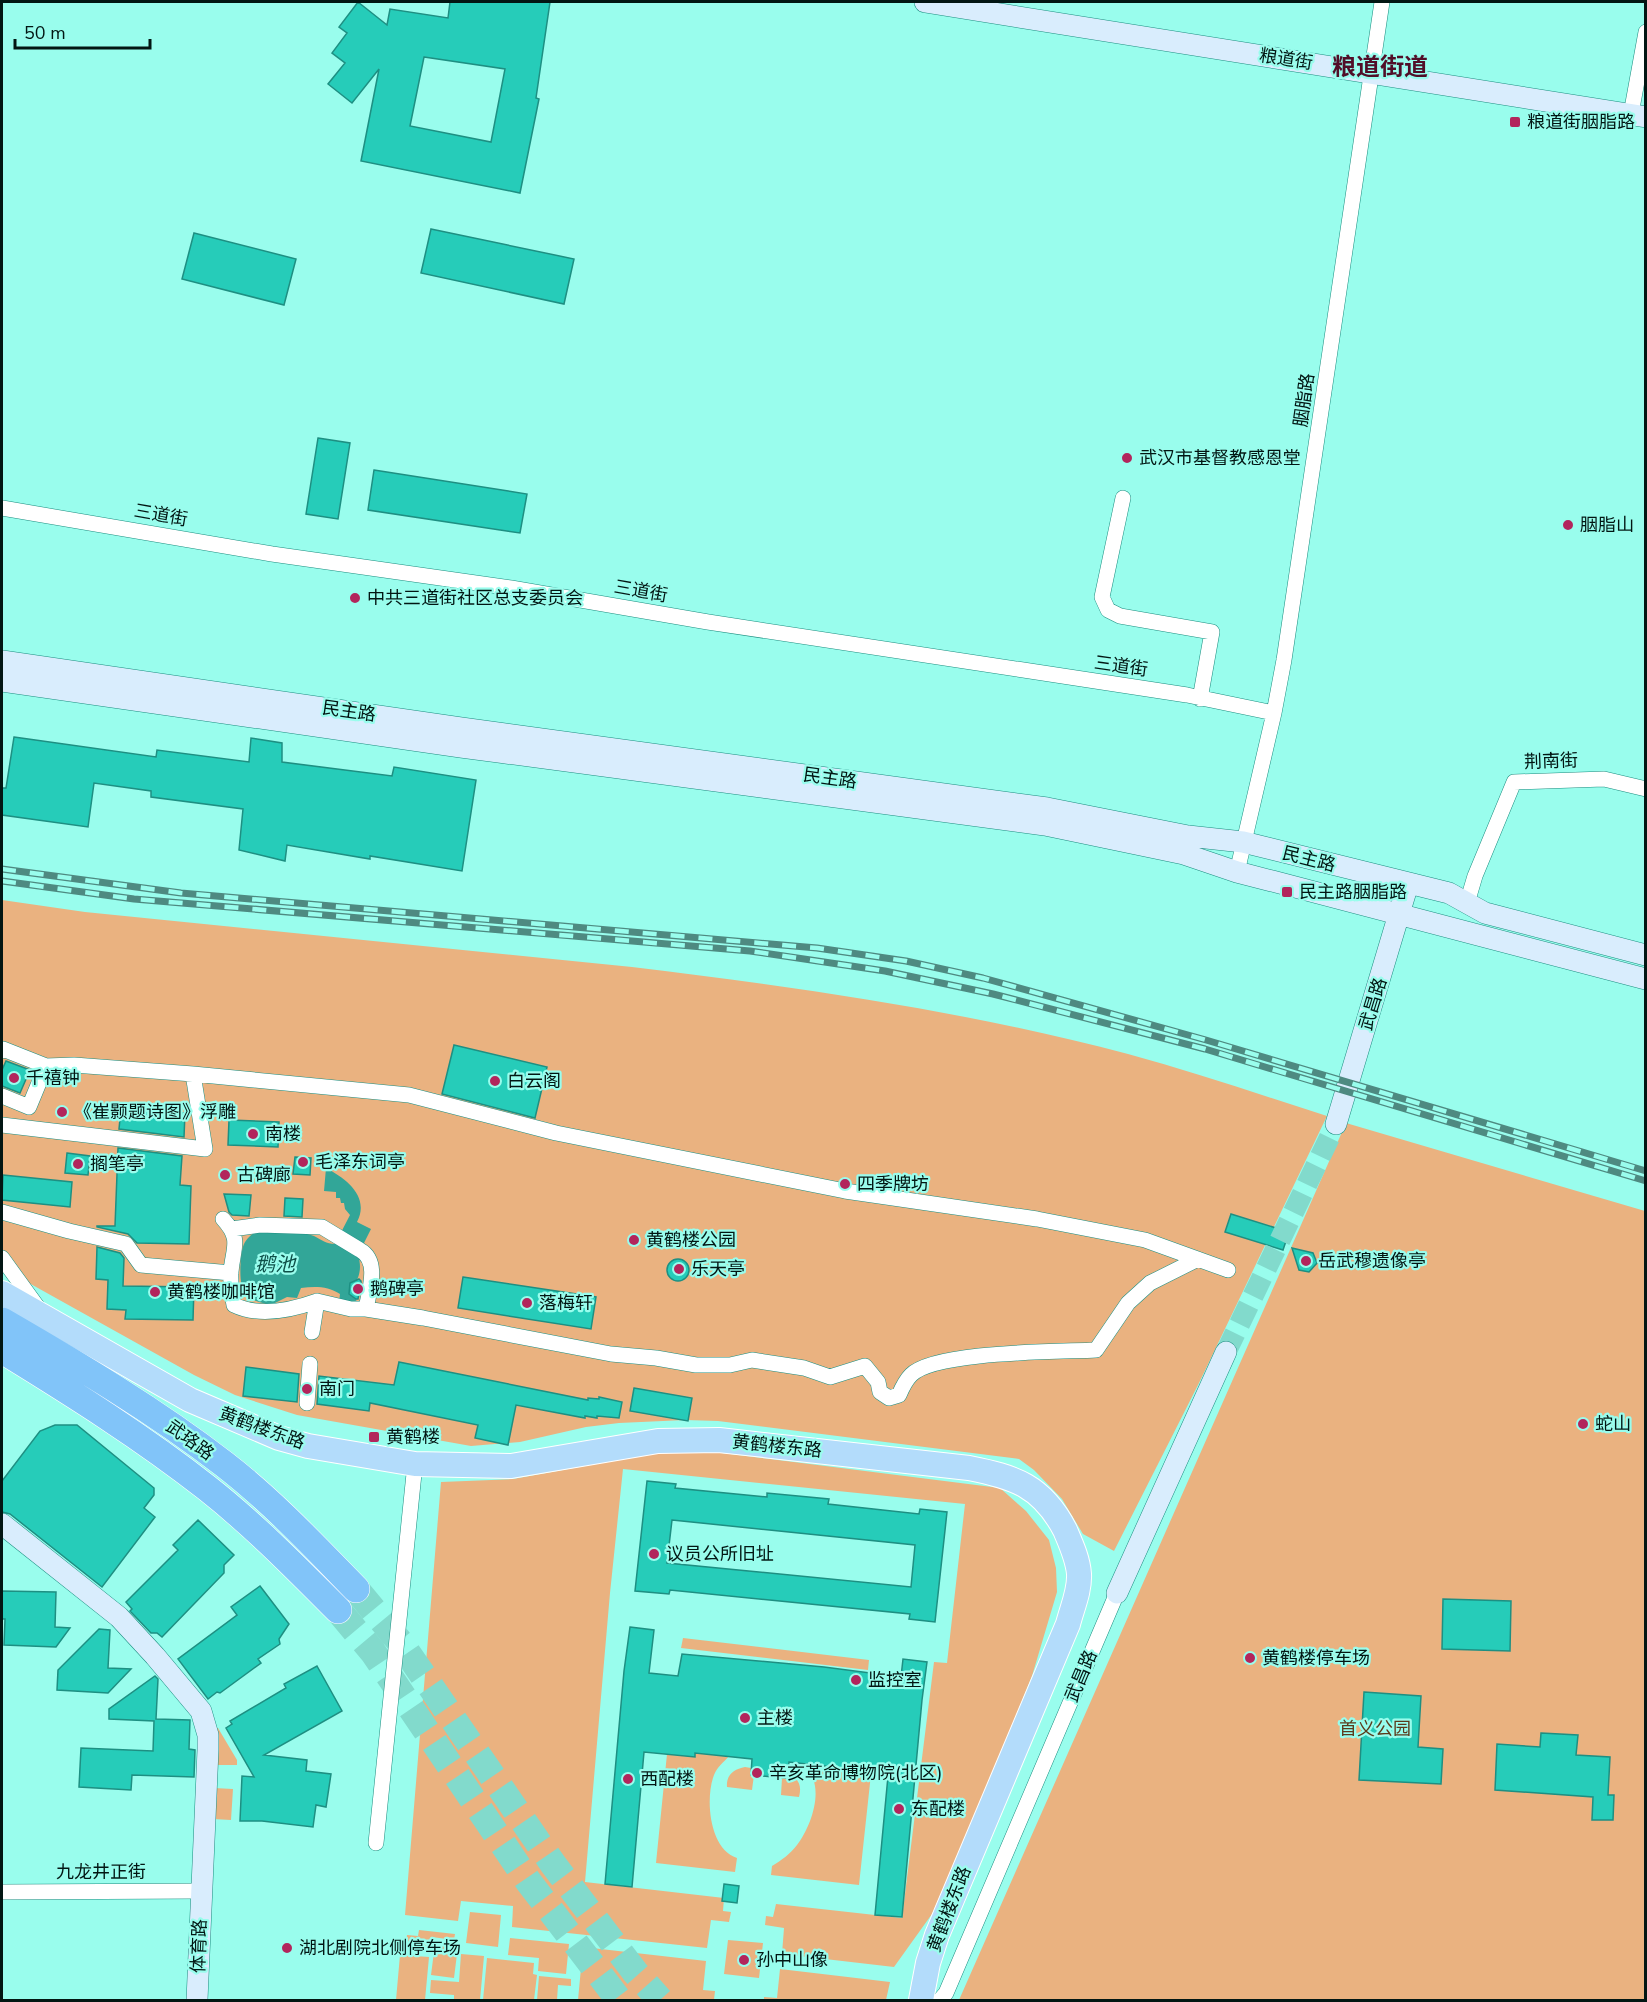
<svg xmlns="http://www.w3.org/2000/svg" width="1647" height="2002" font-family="'Nunito Sans','Noto Sans SC',sans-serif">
<rect width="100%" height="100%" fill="#99fded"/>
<!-- green -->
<path fill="#eab280" d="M2,900L85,912L632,967C798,987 966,1011 1128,1054C1195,1072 1261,1095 1327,1116L1199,1383L1114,1551L1083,1534L1062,1499L1034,1470L1019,1459L718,1421L685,1420L619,1423L586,1427L520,1442L471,1446L297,1415L235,1395L194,1375L2,1268Z
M1346,1123L1645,1211V2000H959Z
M668,1451L714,1452L1000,1488L1026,1511L1049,1540L1056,1568L1057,1592L1032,1676L989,1782L932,1914L894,1967L782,1954L784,1928L765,1925L766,1916L773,1917L776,1904L902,1918L934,1662L947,1663L965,1504L623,1469L610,1593L585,1882L724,1898L723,1911L731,1912L729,1922L711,1920L707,1948L512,1927L513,1906L461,1901L458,1921L405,1915L441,1482L513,1479Z
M683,1638L869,1660L868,1670L681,1648Z
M214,1728H218L237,1760V1765H215Z
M695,1753L729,1756C724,1762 717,1767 714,1775C705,1798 709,1849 737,1858L735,1872L656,1863L667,1754L695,1757Z
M802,1764L851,1769L850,1772L871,1774L859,1885L771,1875L772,1866C782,1860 790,1854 797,1845C809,1830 821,1798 813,1779C810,1773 806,1768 802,1764Z
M745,1767L751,1768V1774L754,1775L752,1790L727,1787C726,1775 734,1769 745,1767Z
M788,1774C799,1778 802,1786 799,1797L781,1795L782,1778H787Z
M214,1788L233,1789L231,1820L213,1819Z
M470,1912L501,1915L498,1947L466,1943Z
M419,1930L455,1934L454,1940L432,1937L431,1952L421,1951V1941H416V1945L406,1944L407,1935L418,1936Z
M510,1938L569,1944L566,1974L538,1971L539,1958L508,1955Z
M728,1940L763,1943L759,1978L724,1974Z
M435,1944L454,1946L453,1953L457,1954L454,1978L431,1975Z
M583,1947L706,1961L703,1990L715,1991L714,2000H578Z
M461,1954L484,1956L480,2000H454V1995L430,1993L431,1980L459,1982Z
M400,1955L429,1957L425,2000H396Z
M487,1958L534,1963L533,1974L537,1975L534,2000H483Z
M780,1969L890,1982L886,2000H764V1997L777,1998Z
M539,1976L571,1979V1986L558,1985L557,2000H537Z"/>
<!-- water -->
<path fill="#32a698" d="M326,1168C347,1179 370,1197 357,1222L371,1229L358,1255C363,1271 358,1280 349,1294L357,1300L352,1303L339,1302L340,1294C328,1286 315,1286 301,1288L297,1298L287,1297L271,1305C263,1303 250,1301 245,1294C238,1286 240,1253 244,1244C247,1238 252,1233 258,1232C274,1228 299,1230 314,1236C322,1240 326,1244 335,1244L350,1215L345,1209L344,1203H341L340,1198H336V1192L324,1191Z"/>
<!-- building -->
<path fill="#26ccb9" stroke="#1e8f82" stroke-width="1.5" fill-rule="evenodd" d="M358,2L387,25L390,9L448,18L450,2H550L536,98L539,99L520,193L361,161L379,69L352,103L328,84L345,63L332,53L347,33L339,27ZM424,57L505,69L491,142L410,126Z
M431,229L574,259L564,304L421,273Z
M194,233L296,259L284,305L182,279Z
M318,438L350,443L338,519L306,514Z
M374,470L527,494L520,533L368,510Z
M14,737L156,757L157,750L249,762L251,738L282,743V762L392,776L394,767L476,780L462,871L370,856V859L287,845L285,861L239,850L243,809L151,797V791L94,783L88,827L2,815V788H6Z
M454,1045L547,1067L535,1118L442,1094Z
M6,1061L30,1070L20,1093L2,1086V1070Z
M121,1109L185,1113L184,1137L119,1129Z
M229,1120L279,1122L278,1147L228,1145Z
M118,1148L182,1156L180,1185L191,1186L189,1244L137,1243L128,1234L97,1227V1226H115Z
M67,1153L90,1156L88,1175L65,1173Z
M295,1157L311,1158L310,1175L293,1174Z
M3,1175L72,1182L70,1207L2,1200Z
M224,1194L251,1195L249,1216L232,1215L229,1212Z
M285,1198L303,1199L302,1217L284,1216Z
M1231,1214L1289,1232L1283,1250L1225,1232Z
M97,1247L120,1253L124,1258L123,1286L194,1287L193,1320L125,1319L126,1310L107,1309L108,1280L96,1279Z
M1292,1248L1313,1253L1317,1263L1309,1272L1299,1270Z
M667 1270a11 11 0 1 1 22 0a11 11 0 1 1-22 0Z
M463,1277L596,1297L591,1329L458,1308Z
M359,1279L361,1281V1284L358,1299H356L349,1294L350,1283Z
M399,1362L588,1400V1398L599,1399V1397L622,1402L619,1418L597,1416V1418L585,1416V1418L516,1405L508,1445L475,1438L478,1425L370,1403L369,1411L317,1404L319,1376L394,1385Z
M246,1367L299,1374L297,1402L243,1396Z
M634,1388L692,1398L688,1421L630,1411Z
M55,1425H77L154,1488V1495L144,1508L155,1517L102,1587L10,1514L2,1512V1481L40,1431Z
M647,1481L676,1484L675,1488L767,1497V1493L829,1499L828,1504L919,1514L920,1509L947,1512L935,1622L909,1619L910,1614L670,1590L669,1594L635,1591ZM672,1520L915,1545L911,1587L667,1563Z
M198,1520L234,1555L224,1565V1573L162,1637L157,1633H151L130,1611L132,1609L126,1602L178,1550L173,1545Z
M260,1586L289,1624L279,1639L280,1644L258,1659L261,1663L220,1693L217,1692L208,1699L178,1659L237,1615L231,1607Z
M2,1591L56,1592L55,1627L70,1628L56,1647L4,1645L5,1619H2Z
M1443,1599L1511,1601L1510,1651L1442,1649Z
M630,1627L654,1630L649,1673L678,1676L682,1654L824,1667L901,1677L903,1659L927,1662L922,1700L902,1917L875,1915L888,1776L850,1773L851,1769L789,1762L787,1778L751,1775L752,1759L695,1753V1757L644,1752L632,1887L605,1884L624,1671Z
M99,1629L110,1630L108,1668L131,1669L108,1693L57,1690L58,1670Z
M317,1666L342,1711L264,1755L307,1760L306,1771L331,1774L326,1807L316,1805L313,1827L262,1821H240L242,1776L254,1777L226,1728L232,1724L230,1721L286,1688L284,1684Z
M155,1676L158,1679L156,1719L190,1720L189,1749L195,1750L194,1777L132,1775L131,1790L79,1787L81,1748L153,1751L154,1721L109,1719V1709Z
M1364,1692L1421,1696L1418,1747L1443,1749L1441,1784L1359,1780Z
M1541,1733L1578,1735L1576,1755L1610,1757L1608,1795H1614L1613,1820H1592L1593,1797L1495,1790L1497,1744L1540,1747Z
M724,1884L739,1886L737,1903L722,1901Z"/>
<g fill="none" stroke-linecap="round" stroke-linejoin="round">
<!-- secondary-tunnel -->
<path stroke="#82dacc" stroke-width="21" stroke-dasharray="21 10" stroke-linecap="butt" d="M1226,1352L1336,1124"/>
<!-- highway-tunnel -->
<path stroke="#82dacc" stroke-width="27" stroke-dasharray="27 14" stroke-linecap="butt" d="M356,1589L400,1642L553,1864L635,1972L660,2000
M338,1610L373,1652L528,1881L619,2000"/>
<defs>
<path id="street" d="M1631,114L1646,32
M1123,498L1102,597L1108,610L1120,616L1212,632L1200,699
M2,508L272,554L511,588L708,622L1187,695L1274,713
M1237,872L1274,713L1284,660L1382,2
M1467,903L1475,876L1514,782L1604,779L1646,789
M2,1051L3,1049L46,1066L29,1107L2,1096
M46,1066L74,1065L193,1074L409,1095L556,1133L845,1191L1037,1219L1145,1240L1228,1270
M2,1125L205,1149L193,1074
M2,1212L69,1231L126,1244L141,1265L231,1273
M223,1219C242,1240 233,1247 231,1272C230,1283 232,1294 234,1305C259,1317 292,1310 317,1301
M232,1229L260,1225L322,1227L360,1250C380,1261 369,1291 366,1309
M2,1258L39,1309
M312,1332L317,1301L351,1309H366L423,1318L611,1354L656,1358L696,1365H730L752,1360L804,1368L830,1377L865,1366L878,1382L880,1392L889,1398L899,1395C902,1388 906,1380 911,1375C934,1351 1058,1352 1096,1350L1128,1303L1150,1283L1198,1259
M307,1403L310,1364
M376,1843L415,1464
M2,1892L202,1891
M940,2000L946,1993L1117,1593"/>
<path id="secondary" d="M925,2L1646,117
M2,661L461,728L1047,808L1188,836L1243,842L1449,893L1485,913L1646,955
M2,681L461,747L1045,825L1184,854L1237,872L1272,881L1646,979
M1336,1124L1408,884
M2,1524L119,1617L155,1656L201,1711L208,1735V1750L197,2000
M1117,1593L1226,1352"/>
<path id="primary" d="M2,1293L190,1400L279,1438L308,1446L415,1464L511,1466L658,1441L719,1440L969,1468C1015,1477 1042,1486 1065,1530C1071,1544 1078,1559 1079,1574C1080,1591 1072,1608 1068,1624L937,1935L928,1963L921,2000"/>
<path id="highway" d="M2,1321C78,1365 154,1410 224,1464C272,1501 314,1546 356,1589
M2,1350C72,1393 142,1437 207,1488C254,1525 296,1568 338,1610"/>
</defs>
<!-- street casing -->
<use href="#street" stroke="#1c8e80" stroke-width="16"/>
<!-- secondary casing -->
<use href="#secondary" stroke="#1c8e80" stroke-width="22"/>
<!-- primary casing -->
<use href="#primary" stroke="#fff" stroke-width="26"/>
<!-- highway casing -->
<use href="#highway" stroke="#fff" stroke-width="28"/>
<!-- street -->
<use href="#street" stroke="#fff" stroke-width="15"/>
<!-- secondary -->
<use href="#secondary" stroke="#d9edfd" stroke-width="21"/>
<!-- primary -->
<use href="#primary" stroke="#b3dcfb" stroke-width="24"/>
<!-- highway -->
<use href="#highway" stroke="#81c4f9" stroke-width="27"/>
<defs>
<path id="rail" d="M2,869L181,893L817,948L906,961L983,978L1206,1040L1646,1171
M2,881L134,899L750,951L885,971L993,994L1205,1049L1646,1181"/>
</defs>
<!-- rail casing -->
<use href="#rail" stroke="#4e8a81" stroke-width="7"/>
<!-- rail -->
<use href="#rail" stroke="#99fded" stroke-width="4.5" stroke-dasharray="14" stroke-linecap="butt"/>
</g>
<!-- markers -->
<g fill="#b2255c" stroke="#99fded" stroke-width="2">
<rect x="1509" y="116" width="12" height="12" rx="3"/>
<circle cx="1127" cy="458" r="6"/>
<circle cx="1568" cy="525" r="6"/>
<circle cx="355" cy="598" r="6"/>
<rect x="1281" y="886" width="12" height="12" rx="3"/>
<circle cx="14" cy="1078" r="6"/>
<circle cx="495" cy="1081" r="6"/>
<circle cx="62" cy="1112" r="6"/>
<circle cx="253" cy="1134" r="6"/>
<circle cx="303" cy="1162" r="6"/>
<circle cx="78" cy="1164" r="6"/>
<circle cx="225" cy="1175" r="6"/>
<circle cx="845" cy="1184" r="6"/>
<circle cx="634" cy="1240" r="6"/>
<circle cx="1306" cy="1261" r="6"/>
<circle cx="679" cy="1269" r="6"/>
<circle cx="358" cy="1289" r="6"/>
<circle cx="155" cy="1292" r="6"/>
<circle cx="527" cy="1303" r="6"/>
<circle cx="307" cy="1389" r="6"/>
<circle cx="1583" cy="1424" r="6"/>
<rect x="368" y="1431" width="12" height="12" rx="3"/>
<circle cx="654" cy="1554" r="6"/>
<circle cx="1250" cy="1658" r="6"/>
<circle cx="856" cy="1680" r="6"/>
<circle cx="745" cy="1718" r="6"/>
<circle cx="757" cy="1773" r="6"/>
<circle cx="628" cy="1779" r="6"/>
<circle cx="899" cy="1809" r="6"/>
<circle cx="287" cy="1948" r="6"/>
<circle cx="744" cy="1960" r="6"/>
</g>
<g text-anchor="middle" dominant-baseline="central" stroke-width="4.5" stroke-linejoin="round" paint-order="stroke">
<!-- street labels -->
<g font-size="18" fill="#021613" stroke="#99fded">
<text transform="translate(1286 59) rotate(9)">粮道街</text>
<text transform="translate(1304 400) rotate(-82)">胭脂路</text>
<text transform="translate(161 515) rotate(10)">三道街</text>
<text transform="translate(641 591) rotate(10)">三道街</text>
<text transform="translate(1121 666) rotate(8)">三道街</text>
<text transform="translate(349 711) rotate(8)">民主路</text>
<text transform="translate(1551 761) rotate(-2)">荆南街</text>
<text transform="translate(830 778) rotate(8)">民主路</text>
<text transform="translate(1309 859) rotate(14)">民主路</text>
<text transform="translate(1373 1004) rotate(-73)">武昌路</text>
<text transform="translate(262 1428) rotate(20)">黄鹤楼东路</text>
<text transform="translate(190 1440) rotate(36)">武珞路</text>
<text transform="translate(777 1446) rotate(6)">黄鹤楼东路</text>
<text transform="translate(1081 1676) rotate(-67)">武昌路</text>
<text x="101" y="1872">九龙井正街</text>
<text transform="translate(949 1909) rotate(-69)">黄鹤楼东路</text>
<text transform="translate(199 1946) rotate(-88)">体育路</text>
</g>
<!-- poi labels -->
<g font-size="18" fill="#021613" stroke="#99fded" text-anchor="start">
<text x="1527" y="122">粮道街胭脂路</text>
<text x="1139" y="458">武汉市基督教感恩堂</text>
<text x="1580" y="525">胭脂山</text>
<text x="367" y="598">中共三道街社区总支委员会</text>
<text x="1299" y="892">民主路胭脂路</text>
<text x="26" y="1078">千禧钟</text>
<text x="507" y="1081">白云阁</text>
<text x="74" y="1112">《崔颢题诗图》浮雕</text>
<text x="265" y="1134">南楼</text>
<text x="315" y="1162">毛泽东词亭</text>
<text x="90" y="1164">搁笔亭</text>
<text x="237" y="1175">古碑廊</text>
<text x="857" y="1184">四季牌坊</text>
<text x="646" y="1240">黄鹤楼公园</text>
<text x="1318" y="1261">岳武穆遗像亭</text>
<text x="691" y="1269">乐天亭</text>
<text x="370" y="1289">鹅碑亭</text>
<text x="167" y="1292">黄鹤楼咖啡馆</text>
<text x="539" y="1303">落梅轩</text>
<text x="319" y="1389">南门</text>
<text x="1595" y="1424">蛇山</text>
<text x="386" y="1437">黄鹤楼</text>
<text x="666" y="1554">议员公所旧址</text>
<text x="1262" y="1658">黄鹤楼停车场</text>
<text x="868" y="1680">监控室</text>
<text x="757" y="1718">主楼</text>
<text x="769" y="1773">辛亥革命博物院(北区)</text>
<text x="640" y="1779">西配楼</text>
<text x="911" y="1809">东配楼</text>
<text x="299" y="1948">湖北剧院北侧停车场</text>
<text x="756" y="1960">孙中山像</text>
</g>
<!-- park labels -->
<g font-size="18" fill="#5b3b1c" stroke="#99fded">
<text x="1375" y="1729">首义公园</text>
</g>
<!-- water labels -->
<g font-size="20" font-style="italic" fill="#0e4f48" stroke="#99fded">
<text x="275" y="1264">鹅池</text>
</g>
<!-- district labels -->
<g font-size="24" font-weight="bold" fill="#510e28" stroke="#99fded">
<text x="1380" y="67">粮道街道</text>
</g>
</g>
<!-- border -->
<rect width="1647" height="2002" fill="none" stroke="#021613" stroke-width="6"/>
<!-- scale -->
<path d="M15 39v9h135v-9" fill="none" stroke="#021613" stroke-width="3"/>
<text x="24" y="39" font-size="18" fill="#021613" stroke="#99fded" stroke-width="4.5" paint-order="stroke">50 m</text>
</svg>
